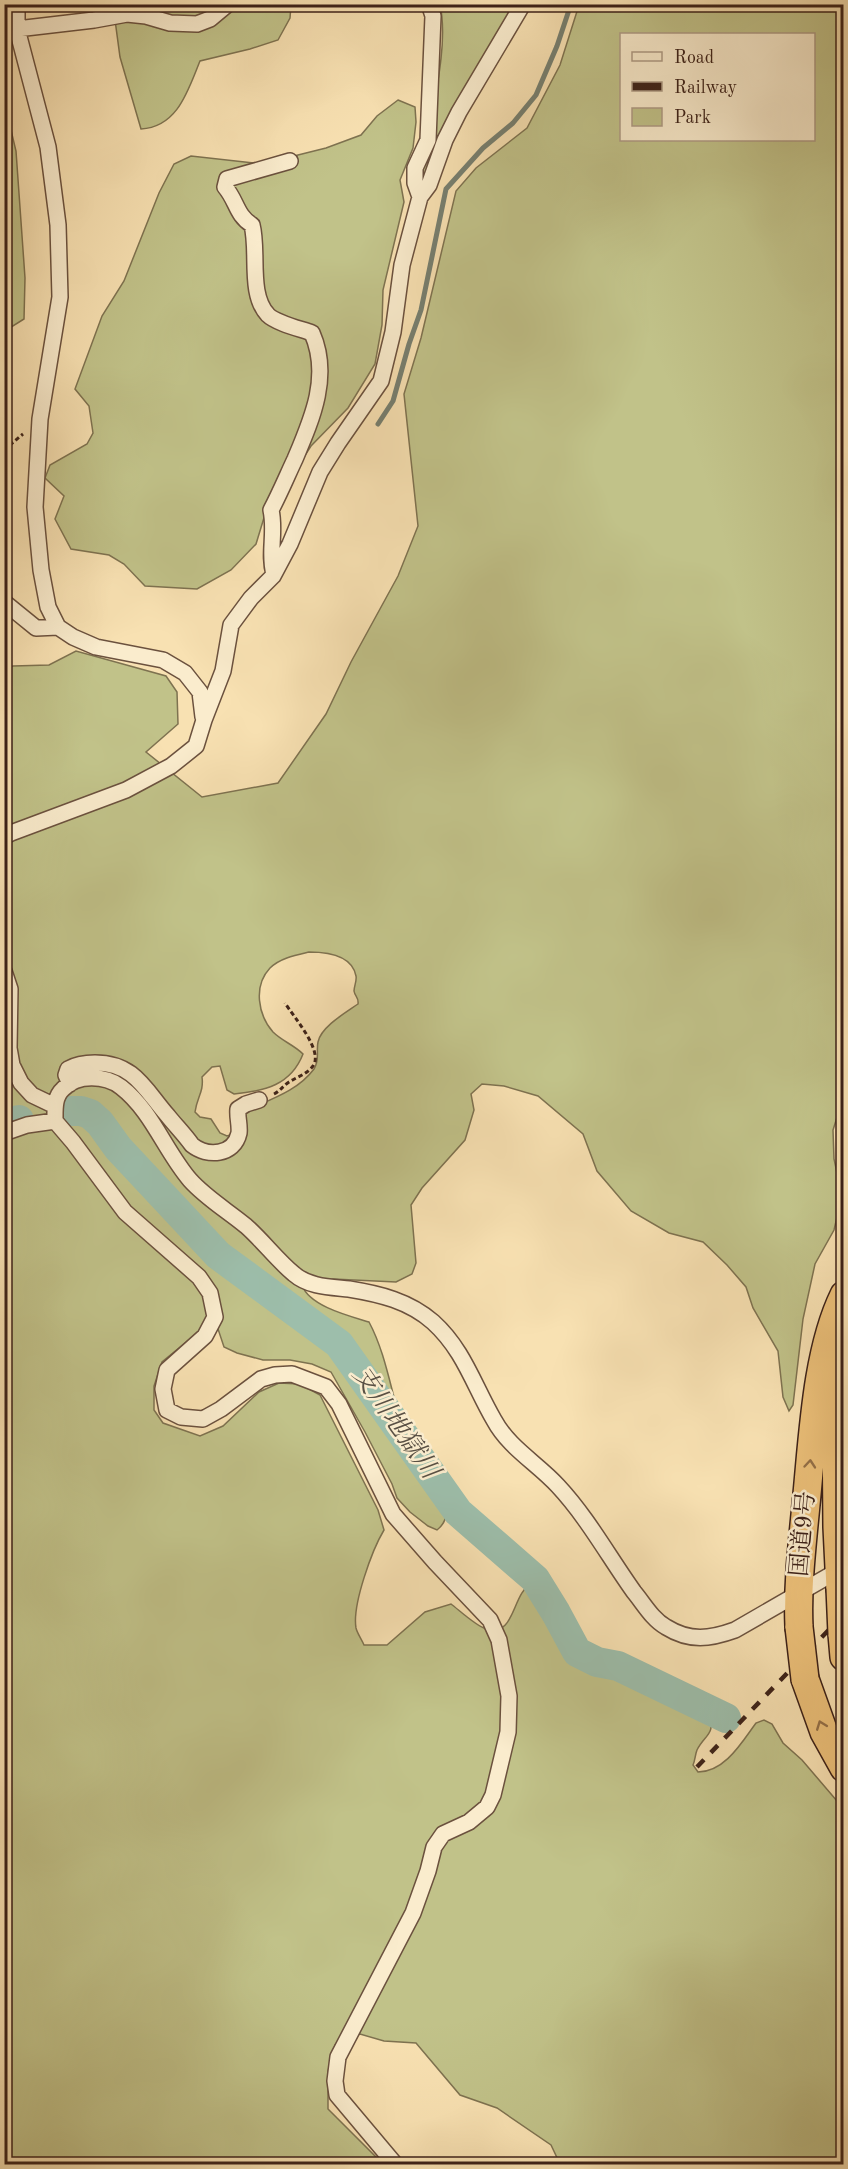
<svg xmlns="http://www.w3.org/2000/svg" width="848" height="2169" font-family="'Old Standard TT','Noto Serif JP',serif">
<rect width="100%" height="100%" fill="#f8e1b2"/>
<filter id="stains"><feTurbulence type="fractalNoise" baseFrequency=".00333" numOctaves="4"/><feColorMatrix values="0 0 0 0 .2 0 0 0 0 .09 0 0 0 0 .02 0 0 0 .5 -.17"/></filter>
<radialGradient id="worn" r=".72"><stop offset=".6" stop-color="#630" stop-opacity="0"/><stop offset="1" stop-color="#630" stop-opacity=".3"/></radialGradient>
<!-- green -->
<path fill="#c1c289" stroke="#7e7250" stroke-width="1.5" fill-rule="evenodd" d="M108,5H291L290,18L278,40L250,49L200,61C188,90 178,127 141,129L120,57L115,20Z
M440,5H514L421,186C424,133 451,54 440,5Z
M579,5H843L844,1110L839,1111L833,1130L834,1159L842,1196L834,1230L815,1264L803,1319L793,1405L789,1411L783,1397L778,1351L753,1308L746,1287L727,1265L703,1242L669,1233L631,1211L597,1171L583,1134L538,1096L504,1086L482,1084L471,1094L474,1110L465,1140L422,1188L411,1205L416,1263L412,1274L396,1282L333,1279L302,1285C309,1306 349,1316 369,1322C390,1361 393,1412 413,1455C422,1475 464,1509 437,1530L428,1526L410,1512L397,1498L392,1484L365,1432L331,1372L312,1364L290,1360H263L237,1353L224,1347L218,1329V1316L162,1362L154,1386V1410L163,1423L200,1436L223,1426L259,1392L279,1383L300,1384L320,1395L378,1510L384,1530C372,1550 352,1605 356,1628C357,1633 362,1640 364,1645H387L425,1612L451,1604C459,1610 476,1626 486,1629C516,1638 511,1594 532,1583L538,1589L579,1661L619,1671L708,1715C717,1734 704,1735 697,1750C695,1755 695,1761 693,1765L698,1772C725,1772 742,1742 756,1723L764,1720L772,1724L783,1743L802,1760L843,1808V2164H560L551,2145L497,2108L460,2095L416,2043L384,2041L360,2034L335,2045L328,2071V2109L376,2157L380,2164H5L4,669L13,666L49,665L76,651L166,676L177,692L178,724L146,752L202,797L278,783L326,714L351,662L398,576L418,526L404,394L421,338L456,191L476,168L527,128L560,65ZM622,34H814V140H622ZM309,952C326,952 352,955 356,976C357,981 354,986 354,991C355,997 359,997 358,1004C345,1013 321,1027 318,1042C316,1051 320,1060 314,1069C297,1092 268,1100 243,1112L233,1134L227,1136L220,1133L211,1119L200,1117L195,1112C197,1097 204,1092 202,1077L212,1067L220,1066L227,1090L234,1094C265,1091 291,1085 303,1054C294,1045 282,1041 273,1032C258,1015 253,986 270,968C280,958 296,955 309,952Z
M398,100L415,107L416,122L413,148L400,180L404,202L383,290L382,325L375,364L348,408L311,446L293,474L270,498L256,544L231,570L197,589L145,586L124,564L109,555L71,549L55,519L64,496L45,478L50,465L87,444L93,433L89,406L75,389L102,316L124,281L159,193L174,164L191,156L262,164L326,148L361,135L377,116Z
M4,101L16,151L25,278L24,319L5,331Z"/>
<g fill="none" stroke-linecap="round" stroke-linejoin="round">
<!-- stream -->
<path stroke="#767f70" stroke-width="5" d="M378,424L393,401L409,344L421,310L446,189L483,148L513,123L536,95L557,46L571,4"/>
<!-- river -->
<path stroke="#9dbeab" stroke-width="30" d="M68,1111H81L90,1114L100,1123L118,1148L218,1255L339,1344L458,1512L535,1579L556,1613L577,1652L597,1662L618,1666L726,1718
M4,1124L19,1120"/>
<defs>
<path id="street" d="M17,4V29L48,147L58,225L60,297L40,419L35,507L41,570L48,607L58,627L73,637L96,647L163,660L185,673L200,692L203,717
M17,29L94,20L127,14L146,16L170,23L197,24L210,19L228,4
M420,197L415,183V168L428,140L433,16L429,4
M274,574C268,554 276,532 271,510C280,493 287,476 295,459C312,419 331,376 312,333C301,329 276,323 268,315C248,294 259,252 252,225C236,215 237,201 225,187L227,179L290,161
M4,602L36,628L58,627
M4,837L11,833L126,790L171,766L196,746L204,720L223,671L231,625L251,598L273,576L290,544L320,472L338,443L381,381L393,332L402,265L420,197L429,185L445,140L459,112L523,4
M4,971L10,989L9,1048L12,1065L21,1083L32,1095L55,1106
M70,1084L66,1075L68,1069C77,1064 85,1063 95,1063C135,1063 145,1090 168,1116C176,1126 185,1135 192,1145C207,1157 234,1156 239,1133C240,1125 237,1117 238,1109L246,1104L259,1100
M4,1133L27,1125L55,1121
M395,2164L337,2095L335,2081L338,2057L413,1913L428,1871L434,1847L443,1834L469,1822L487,1807L493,1795L508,1732L509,1696L499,1640L490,1620L435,1562L393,1514L339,1404L326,1387L292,1374L275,1375L261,1379L221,1409L203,1419L181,1417L167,1410L163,1389L167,1370L205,1336L215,1317L210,1293L199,1277L125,1212L73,1142L55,1121C55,1110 54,1097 63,1089C77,1074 105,1075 121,1087C152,1111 165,1151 190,1180C206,1198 228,1211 246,1226C263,1241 277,1260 294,1274C309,1287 330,1287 349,1289C380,1294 409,1301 433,1322C464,1350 474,1386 494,1420C509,1448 537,1463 558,1486C587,1517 609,1557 634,1592C644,1604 652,1619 666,1627C690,1642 710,1639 735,1630L839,1570"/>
<path id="highway" d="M840,1588L837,1527L836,1420L844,1366
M799,1627C797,1583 803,1538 807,1494C813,1432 817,1350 844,1295
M842,1634L844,1657
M805,1679L824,1732L844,1768"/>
</defs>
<!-- street casing -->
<use href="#street" stroke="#6b513e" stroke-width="18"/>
<!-- highway casing -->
<use href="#highway" stroke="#3c2118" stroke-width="30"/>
<!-- path -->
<path stroke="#3c2118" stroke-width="3" stroke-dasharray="4.5 3" stroke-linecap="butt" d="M4,450L23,434
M274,1094C280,1091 283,1086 289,1082C297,1077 307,1074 313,1066C324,1051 293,1016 285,1003"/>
<!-- street -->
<use href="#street" stroke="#faeccd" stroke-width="15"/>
<!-- highway -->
<use href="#highway" stroke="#ecc079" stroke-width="27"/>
<!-- rail -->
<path stroke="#3c2118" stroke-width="4.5" stroke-dasharray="10 10" stroke-linecap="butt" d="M697,1767L844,1614"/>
<defs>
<path id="highway-bridge" d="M840,1588L842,1634
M799,1627L805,1679"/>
</defs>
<!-- highway-bridge casing -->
<use href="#highway-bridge" stroke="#3c2118" stroke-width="30" stroke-linecap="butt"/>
<!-- highway-bridge -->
<use href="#highway-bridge" stroke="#ecc079" stroke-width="27"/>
</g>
<!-- one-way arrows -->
<defs><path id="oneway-chevron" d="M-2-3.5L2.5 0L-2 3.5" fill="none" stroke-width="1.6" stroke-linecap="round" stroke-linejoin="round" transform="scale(1.5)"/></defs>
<g stroke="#947048">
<use href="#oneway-chevron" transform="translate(810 1464) rotate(-85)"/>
<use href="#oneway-chevron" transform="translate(821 1725) rotate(-111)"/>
</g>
<g text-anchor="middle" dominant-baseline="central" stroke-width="5" stroke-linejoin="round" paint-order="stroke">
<!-- street labels -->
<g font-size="24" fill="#3c2118" stroke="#faeccd">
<text transform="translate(804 1534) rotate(-85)">国道9号</text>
</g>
<!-- water labels -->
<g font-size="26" font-style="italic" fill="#595044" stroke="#faeccd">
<text transform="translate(395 1423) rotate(55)">支川地獄川</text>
</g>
</g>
<!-- margin -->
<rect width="848" height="2169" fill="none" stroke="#f8e1b2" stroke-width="24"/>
<rect x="6" y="6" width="836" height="2157" fill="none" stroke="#3c2118" stroke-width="3"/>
<rect x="12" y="12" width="824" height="2145" fill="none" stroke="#3c2118" stroke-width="1.5"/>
<!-- legend -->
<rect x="620" y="33" width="195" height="108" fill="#faeccd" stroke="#ae9b85" stroke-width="1.5"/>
<rect x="632" y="52" width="30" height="9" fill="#faeccd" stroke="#ae9b85" stroke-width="1.5"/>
<text x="674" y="63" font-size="18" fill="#3c2118">Road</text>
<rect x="632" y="82" width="30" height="9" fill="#3c2118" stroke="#ae9b85" stroke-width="1.5"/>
<text x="674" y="93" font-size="18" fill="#3c2118">Railway</text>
<rect x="632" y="108" width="30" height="18" fill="#c1c289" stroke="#ae9b85" stroke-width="1.5"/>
<text x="674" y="123" font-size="18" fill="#3c2118">Park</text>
<rect width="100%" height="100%" filter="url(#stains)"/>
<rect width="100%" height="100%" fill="url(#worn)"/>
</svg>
